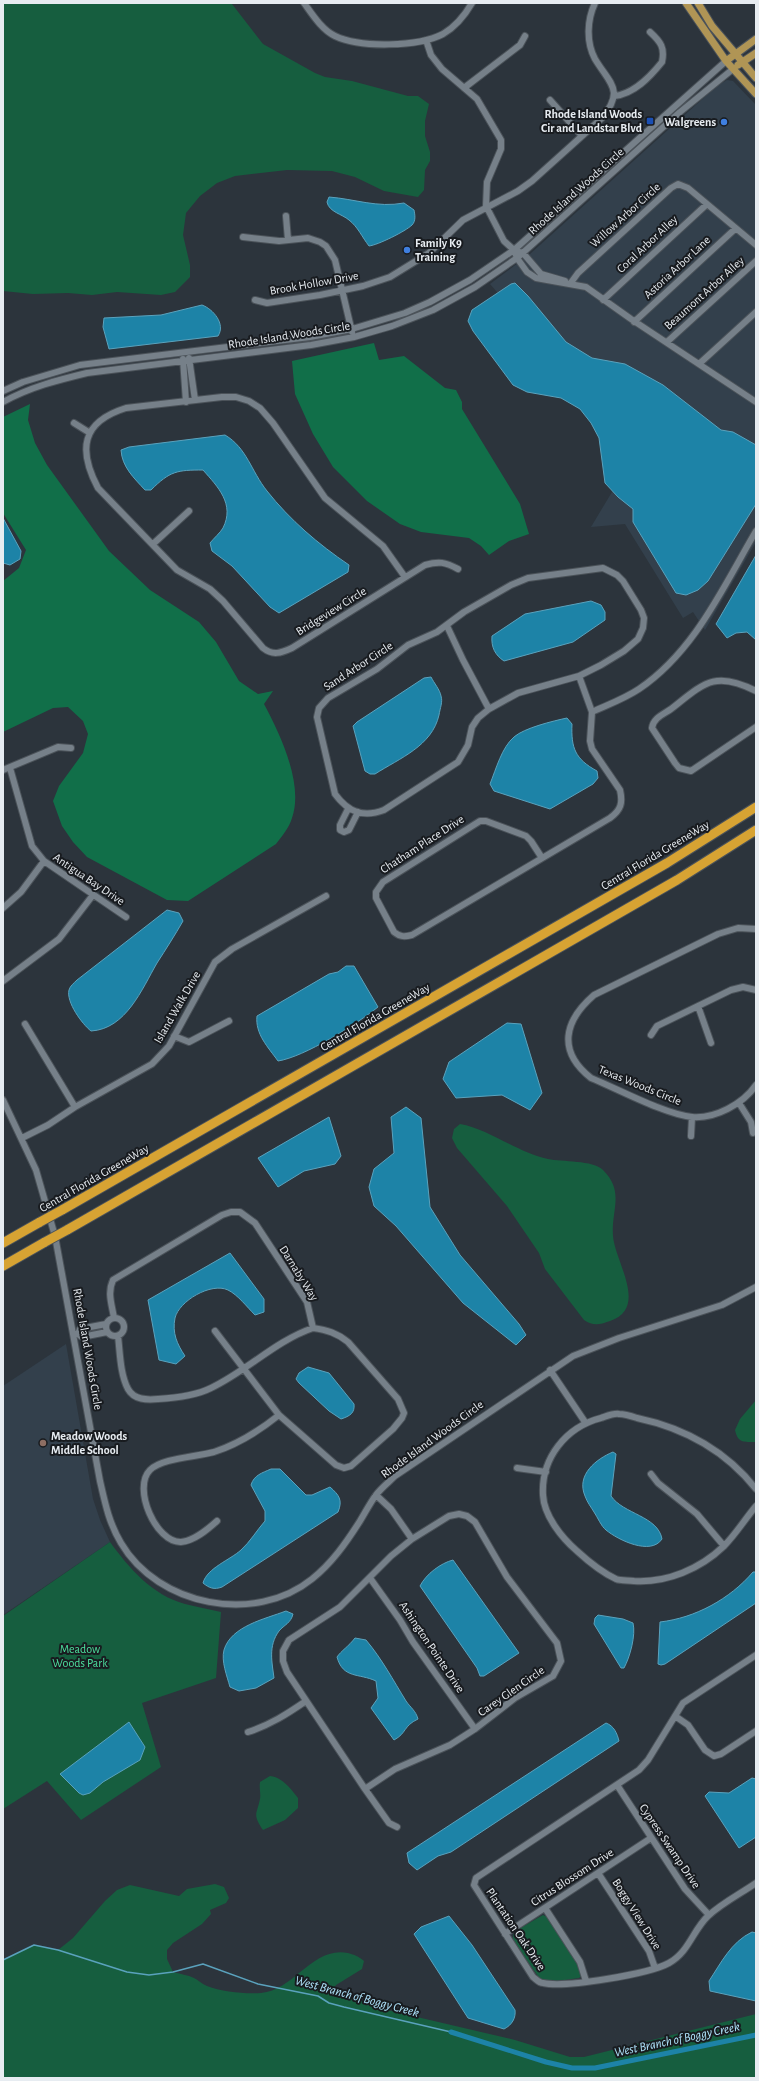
<svg xmlns="http://www.w3.org/2000/svg" width="759" height="2081" font-family="'Alegreya Sans',sans-serif">
<rect width="100%" height="100%" fill="#2c343c"/>
<!-- built -->
<path fill="#33404c" d="M727,80L733,81L756,105V542L705,630L693,612L683,618L625,524L591,527L636,452L490,284L530,254L718,85Z
M66,1344L93,1499L100,1520L110,1542L3,1615V1386Z"/>
<!-- green -->
<path fill="#165e3f" d="M3,3L232,4L263,44L315,73L325,77L352,81L408,96H418L429,104L425,121V136L430,152V161L425,170L424,190L418,197L384,191L355,177L332,171L287,170L235,176L217,183L200,196L186,213L183,235L190,265V277L175,292L161,295L117,292L92,295L68,293L33,294L3,291Z
M460,1124C489,1129 518,1153 548,1159C562,1162 593,1160 603,1170C625,1192 611,1210 613,1236C615,1262 649,1308 610,1321C599,1325 593,1326 584,1320L545,1269L539,1253L507,1206L457,1148L452,1138L454,1129Z
M756,1400V1442C743,1442 738,1443 735,1430L740,1419Z
M110,1542C129,1568 152,1595 185,1604C196,1607 209,1609 221,1612L216,1678L142,1703L161,1767L81,1820L47,1781L3,1809V1616Z
M270,1776C282,1777 291,1789 298,1798V1808L285,1820L263,1830C252,1814 257,1814 260,1799C261,1794 259,1788 260,1782Z
M215,1884L224,1887L229,1898L226,1903L210,1910L211,1914L202,1924L173,1943L167,1950V1959L173,1972C180,1974 188,1975 194,1978C198,1980 202,1984 207,1986C222,1992 245,1994 261,1993C295,1990 312,1946 348,1953C355,1955 358,1956 364,1961L362,1969L336,1985L334,1988L337,1992L383,2009L515,2040L570,2057H584L756,2014V2078H3V1960L34,1945L58,1950L73,1938L105,1901L117,1890L130,1885L179,1896L187,1889Z
M543,1915L549,1918L581,1967L582,1975L579,1978L551,1982L540,1979L513,1941V1935L517,1930Z"/>
<!-- forest -->
<path fill="#116f49" d="M374,343L379,360L404,356L445,388L456,390L462,402V409L520,504L529,534L509,541L489,555L481,546L469,538L421,532L400,524L367,501L333,467L313,434L295,394L292,361Z
M30,404L28,420L35,443L47,465L109,551L150,590L199,622L216,642L239,681L258,694L273,691L264,704C280,734 304,784 292,818C289,828 282,836 276,844L188,901L167,900L87,857L73,842L62,826L53,801L59,786L83,753L88,734L83,721L68,707L53,708L3,732V581L19,568L26,550L3,513V417Z"/>
<!-- water -->
<path fill="#1d83a7" stroke="#5aa2bd" d="M329,197C355,199 377,208 404,203L414,210C415,215 416,221 412,225C406,231 378,245 369,246C362,237 358,227 349,220C342,214 329,212 327,202Z
M515,283L528,296L566,342L592,358L625,364L663,385L721,430L733,432L756,445V504L708,581L698,590L686,595L676,593L633,522V509L618,497L605,483L599,438L591,423L580,409L561,398L527,392L513,385L473,331L468,321L472,310L511,284Z
M202,305C213,309 226,324 218,336L109,349L103,327L104,318L161,315Z
M225,435C247,448 251,471 267,491C290,520 318,544 349,565L348,572L279,613L270,607L232,566L212,551L210,543C214,538 220,533 223,528C235,504 218,487 203,470C177,470 170,471 151,490H145C134,478 122,467 121,450L129,447Z
M3,518L21,551L20,559L10,565L3,563Z
M756,555V640L747,632L736,633L727,638L716,624Z
M591,601L601,605L605,612V620L573,642L504,661C495,655 491,647 492,636L525,614Z
M431,677C434,683 440,690 441,696C443,702 440,708 439,715C432,746 400,758 375,774H370L365,771L353,726L357,722L424,678Z
M567,718L572,724C571,748 575,759 597,771L598,778L593,784L550,809L494,791L490,784C496,769 502,747 514,737C524,728 553,721 567,718Z
M167,910L179,913L183,921C175,935 166,949 157,963C142,989 126,1029 91,1031C82,1024 66,1002 69,990C70,986 74,983 77,980Z
M346,966H354L378,1007C357,1024 304,1057 278,1061C268,1047 255,1034 257,1016L329,974L338,972Z
M507,1023L521,1024L542,1093L530,1110L502,1095L456,1098L443,1079L449,1062Z
M406,1107L421,1118L430,1207L460,1255L519,1324L526,1335L516,1345L463,1303L396,1226L374,1206L369,1187L374,1169L394,1153L391,1117Z
M329,1117L341,1156L335,1164L304,1171L278,1187L258,1158Z
M230,1253L264,1299V1312L255,1315C247,1307 238,1295 228,1290C211,1282 179,1301 175,1318C172,1333 177,1344 185,1356L176,1364L159,1360L148,1300Z
M308,1367L329,1373L354,1404C355,1413 350,1416 341,1419L329,1411L299,1383L296,1379L299,1373Z
M613,1452L616,1454L611,1496C623,1514 658,1516 662,1539C651,1556 618,1540 606,1530C601,1526 598,1518 594,1512C591,1507 587,1502 585,1496C576,1475 596,1459 613,1452Z
M271,1469H280L306,1495H312L330,1487C339,1495 343,1500 338,1512L222,1587C214,1590 209,1588 203,1583C207,1568 230,1560 241,1550C250,1542 257,1530 265,1521V1511L251,1485C254,1475 262,1473 271,1469Z
M453,1560L519,1653L484,1676H480L477,1668L420,1586C426,1574 441,1563 453,1560Z
M753,1572H756V1603L665,1664L661,1665L658,1664L660,1622C695,1618 730,1599 753,1572Z
M286,1611L293,1614C291,1623 284,1625 279,1631C268,1646 272,1662 274,1678L256,1688L239,1691L230,1687C227,1676 221,1661 224,1650C231,1626 265,1619 286,1611Z
M598,1615L623,1619L633,1623C636,1635 630,1657 624,1668H621L594,1624L595,1618Z
M355,1638L366,1640C382,1659 393,1680 406,1701C410,1707 416,1711 418,1719C403,1726 407,1733 394,1740L371,1708L378,1698L376,1681C359,1673 343,1679 337,1657C341,1651 349,1646 355,1638Z
M129,1722L145,1747L140,1760L103,1782L90,1793L83,1795L79,1793L60,1774Z
M606,1723C614,1726 617,1733 619,1741L451,1852L438,1856L417,1870L409,1863L407,1853Z
M752,1778L756,1779V1837L739,1848L705,1796L709,1792L729,1793Z
M449,1916L472,1945L515,2010C516,2018 512,2025 504,2029L468,2018L414,1934L421,1927Z
M752,1932L756,1933V2001L710,1991L709,1981C721,1963 731,1942 752,1932Z"/>
<g fill="none" stroke-linecap="round" stroke-linejoin="round">
<!-- stream -->
<path stroke="#5aa2bd" stroke-width="1.5" d="M3,1960L34,1945L58,1950L127,1972L149,1975L173,1972L203,1964L258,1984L318,1996L329,2003L344,2007L451,2032"/>
<!-- canal -->
<path stroke="#1d83a7" stroke-width="5" d="M451,2032L546,2062L572,2068H595L756,2035"/>
<defs>
<path id="minor" d="M304,3C312,14 322,30 335,36C360,48 418,47 443,34C455,27 465,15 472,3
M426,40L431,55L442,69L477,99L501,140V149L487,182L486,206L504,241L514,250L517,258L527,272L536,278L586,287L631,319L756,402
M464,88L520,45L525,36
M614,96C634,94 650,77 662,62C665,48 661,42 650,32
M550,100L582,136
M286,216L288,240
M243,237L279,241L308,238L320,242L326,246L335,260L352,332
M519,252L523,253L541,274L565,281
M570,284L578,273L671,188L678,184L688,188L756,245
M255,300L267,303L320,295L363,286L390,277L429,253L463,220L518,191L532,181L602,118C625,90 610,84 595,59C586,42 587,20 595,3
M603,300L706,205
M634,322L735,229
M667,342L756,261
M189,358L195,400
M183,359L186,402
M699,364L756,312
M3,391L23,382L80,365L310,337L352,329L405,313L430,302L470,280L514,250L726,61
M3,402C30,387 58,380 87,373L311,345L354,337L392,326L433,310L475,287L517,258L680,112L733,69
M74,423L90,433
M153,544L189,511
M603,568L617,575L623,581L641,610L644,618L643,628L638,639L624,651L601,665L579,676L518,693L489,709L478,718L472,727L468,745L458,762L384,810C363,818 348,812 335,794L317,717L319,708L328,698L377,669L408,645L437,632L464,612L511,585L528,578Z
M405,577L383,546L325,498L273,423L260,408L249,401L236,397H222L126,408C81,422 78,450 98,488L177,570L210,589L223,601L263,648C273,656 281,653 292,648L425,565C439,561 445,562 458,569
M447,626L463,660L489,709
M756,691C715,670 704,683 671,709C664,714 653,718 652,728L675,763L679,768L691,771L756,727
M592,712C607,705 624,699 639,689C695,651 723,587 756,531
M10,768L32,846L44,861L126,917
M3,770L58,747L71,748
M348,809L340,825V830L344,832L349,830L358,812
M542,858L531,841L526,836L486,821H480L383,882L376,892V898L394,932C400,937 405,937 412,935L610,818C621,810 623,803 620,790L592,749L590,741L592,712L579,676
M3,908L21,892L44,861
M756,929L738,928L718,934L594,995C564,1021 557,1051 591,1078C618,1089 664,1114 692,1117C715,1119 743,1104 756,1085
M3,981L59,939L93,895
M698,1006L711,1043
M25,1024L75,1107
M651,1035L657,1026L731,990L743,987L756,990
M174,1036L189,1042L229,1021
M3,1100L36,1170L55,1236L100,1481C105,1503 109,1523 121,1543C158,1606 255,1625 312,1579C332,1563 346,1543 360,1521C365,1513 370,1503 376,1495C381,1488 389,1482 395,1476L573,1356L619,1338L722,1305L756,1287
M739,1103L751,1122L753,1133
M691,1136L692,1117
M22,1138L48,1125L75,1107L152,1064L169,1046L215,962L232,949L326,896
M106 1327a9 9 0 1 1 18 0a9 9 0 1 1-18 0Z
M114,1318C112,1305 107,1293 113,1280L222,1215L231,1212H240L255,1223L307,1302L313,1328C275,1341 247,1371 211,1388C195,1396 176,1398 158,1399C147,1400 134,1400 128,1389C120,1374 120,1352 118,1336
M215,1331L279,1415L336,1465L344,1468L351,1466L393,1429L402,1418L404,1413L398,1399L348,1342C337,1333 327,1330 313,1328
M74,1334H78L82,1337L107,1332
M78,1334L80,1329L106,1324
M550,1370L585,1422
M517,1468L546,1472
M651,1474L658,1483L697,1514L724,1546
M756,1489C726,1451 684,1428 637,1418C631,1416 625,1414 619,1414C614,1413 607,1416 601,1418C566,1427 541,1458 543,1495C544,1516 562,1538 577,1551C589,1562 601,1572 616,1579C621,1581 628,1580 634,1581C667,1583 700,1569 724,1546C736,1534 745,1519 756,1506
M376,1495L391,1509L412,1539
M217,1521C207,1530 194,1541 181,1542C156,1543 132,1488 150,1470C162,1458 196,1457 214,1452C239,1444 259,1431 279,1415
M370,1578L400,1620L413,1642L475,1729
M756,1655L683,1703L648,1760L639,1770L482,1874L476,1878L474,1885L533,1977C536,1979 539,1983 543,1983C565,1988 649,1974 669,1963C689,1952 693,1930 708,1916C722,1903 740,1894 756,1883
M675,1716L688,1725L705,1750L714,1756L721,1754L756,1731
M248,1732C270,1725 287,1714 306,1701
M617,1785L685,1889L709,1915
M365,1789L287,1672L283,1661V1651L289,1640L340,1607L391,1556L412,1539L449,1516L459,1514L467,1516L475,1522L507,1577L557,1643L561,1661L553,1676L515,1698L475,1729L450,1745L395,1769L365,1789L389,1823L397,1827
M598,1873L649,1951L655,1968
M545,1908L580,1962L586,1981
M505,1934L651,1838"/>
<path id="major" d="M686,3L726,61L756,94
M698,3L712,26L756,78
M726,61L756,39
M738,65L756,53"/>
<path id="highway" d="M62,1210L667,863L756,807
M67,1230L677,880L756,830
M3,1243L40,1222
M3,1266L45,1242"/>
</defs>
<!-- minor casing -->
<use href="#minor" stroke="#4b5259" stroke-width="8"/>
<!-- major casing -->
<use href="#major" stroke="#4b5259" stroke-width="9"/>
<!-- highway casing -->
<use href="#highway" stroke="#4b5259" stroke-width="11"/>
<!-- minor -->
<use href="#minor" stroke="#768089" stroke-width="6"/>
<!-- major -->
<use href="#major" stroke="#b09555" stroke-width="7"/>
<!-- highway -->
<use href="#highway" stroke="#d7a333" stroke-width="9"/>
<defs>
<path id="highway-bridge" d="M40,1222L62,1210
M45,1242L67,1230"/>
</defs>
<!-- highway-bridge casing -->
<use href="#highway-bridge" stroke="#4b5259" stroke-width="11" stroke-linecap="butt"/>
<!-- highway-bridge -->
<use href="#highway-bridge" stroke="#d7a333" stroke-width="9"/>
</g>
<!-- markers -->
<rect fill="#1a4fb4" stroke="#181b1f" stroke-width="1.5" x="646" y="117" width="8" height="8" rx="2"/>
<g fill="#3f7fe0" stroke="#181b1f" stroke-width="1.5">
<circle cx="724" cy="122" r="4"/>
<circle cx="407" cy="250" r="4"/>
</g>
<circle fill="#8d6e63" stroke="#181b1f" stroke-width="1.5" cx="43" cy="1443" r="4"/>
<g text-anchor="middle" dominant-baseline="central" stroke-width="4" stroke-linejoin="round" paint-order="stroke">
<!-- poi labels -->
<g font-size="12" font-weight="bold" fill="#e7ecf1" stroke="#181b1f" text-anchor="end">
<text x="642" y="114">Rhode Island Woods<tspan x="642" dy="14">Cir and Landstar Blvd</tspan></text>
<text x="716" y="122">Walgreens</text>
<text x="415" y="243" text-anchor="start">Family K9<tspan x="415" dy="14">Training</tspan></text>
<text x="51" y="1436" text-anchor="start">Meadow Woods<tspan x="51" dy="14">Middle School</tspan></text>
</g>
<!-- street labels -->
<g font-size="12" fill="#e7ecf1" stroke="#181b1f">
<text transform="translate(576 191) rotate(-42)">Rhode Island Woods Circle</text>
<text transform="translate(625 215) rotate(-42)">Willow Arbor Circle</text>
<text transform="translate(647 244) rotate(-43)">Coral Arbor Alley</text>
<text transform="translate(677 267) rotate(-43)">Astoria Arbor Lane</text>
<text transform="translate(314 283) rotate(-10)">Brook Hollow Drive</text>
<text transform="translate(704 293) rotate(-42)">Beaumont Arbor Alley</text>
<text transform="translate(289 335) rotate(-9)">Rhode Island Woods Circle</text>
<text transform="translate(331 611) rotate(-32)">Bridgeview Circle</text>
<text transform="translate(358 666) rotate(-33)">Sand Arbor Circle</text>
<text transform="translate(422 844) rotate(-33)">Chatham Place Drive</text>
<text transform="translate(655 855) rotate(-31)">Central Florida GreeneWay</text>
<text transform="translate(89 879) rotate(34)">Antigua Bay Drive</text>
<text transform="translate(177 1007) rotate(-60)">Island Walk Drive</text>
<text transform="translate(375 1017) rotate(-30)">Central Florida GreeneWay</text>
<text transform="translate(640 1085) rotate(22)">Texas Woods Circle</text>
<text transform="translate(94 1178) rotate(-30)">Central Florida GreeneWay</text>
<text transform="translate(299 1273) rotate(58)">Darnaby Way</text>
<text transform="translate(88 1349) rotate(80)">Rhode Island Woods Circle</text>
<text transform="translate(432 1439) rotate(-36)">Rhode Island Woods Circle</text>
<text transform="translate(432 1647) rotate(56)">Ashington Pointe Drive</text>
<text transform="translate(511 1691) rotate(-35)">Carey Glen Circle</text>
<text transform="translate(670 1846) rotate(56)">Cypress Swamp Drive</text>
<text transform="translate(572 1877) rotate(-33)">Citrus Blossom Drive</text>
<text transform="translate(637 1914) rotate(58)">Boggy View Drive</text>
<text transform="translate(516 1929) rotate(56)">Plantation Oak Drive</text>
</g>
<!-- park labels -->
<g font-size="12" fill="#4de29f" stroke="#181b1f">
<text x="80" y="1649">Meadow<tspan x="80" dy="14">Woods Park</tspan></text>
</g>
<!-- water labels -->
<g font-size="13" font-style="italic" fill="#afe4fc" stroke="#181b1f">
<text transform="translate(357 1997) rotate(15)">West Branch of Boggy Creek</text>
<text transform="translate(677 2040) rotate(-12)">West Branch of Boggy Creek</text>
</g>
</g>
<!-- border -->
<rect width="759" height="2081" fill="none" stroke="#e7ecf1" stroke-width="8"/>
</svg>
